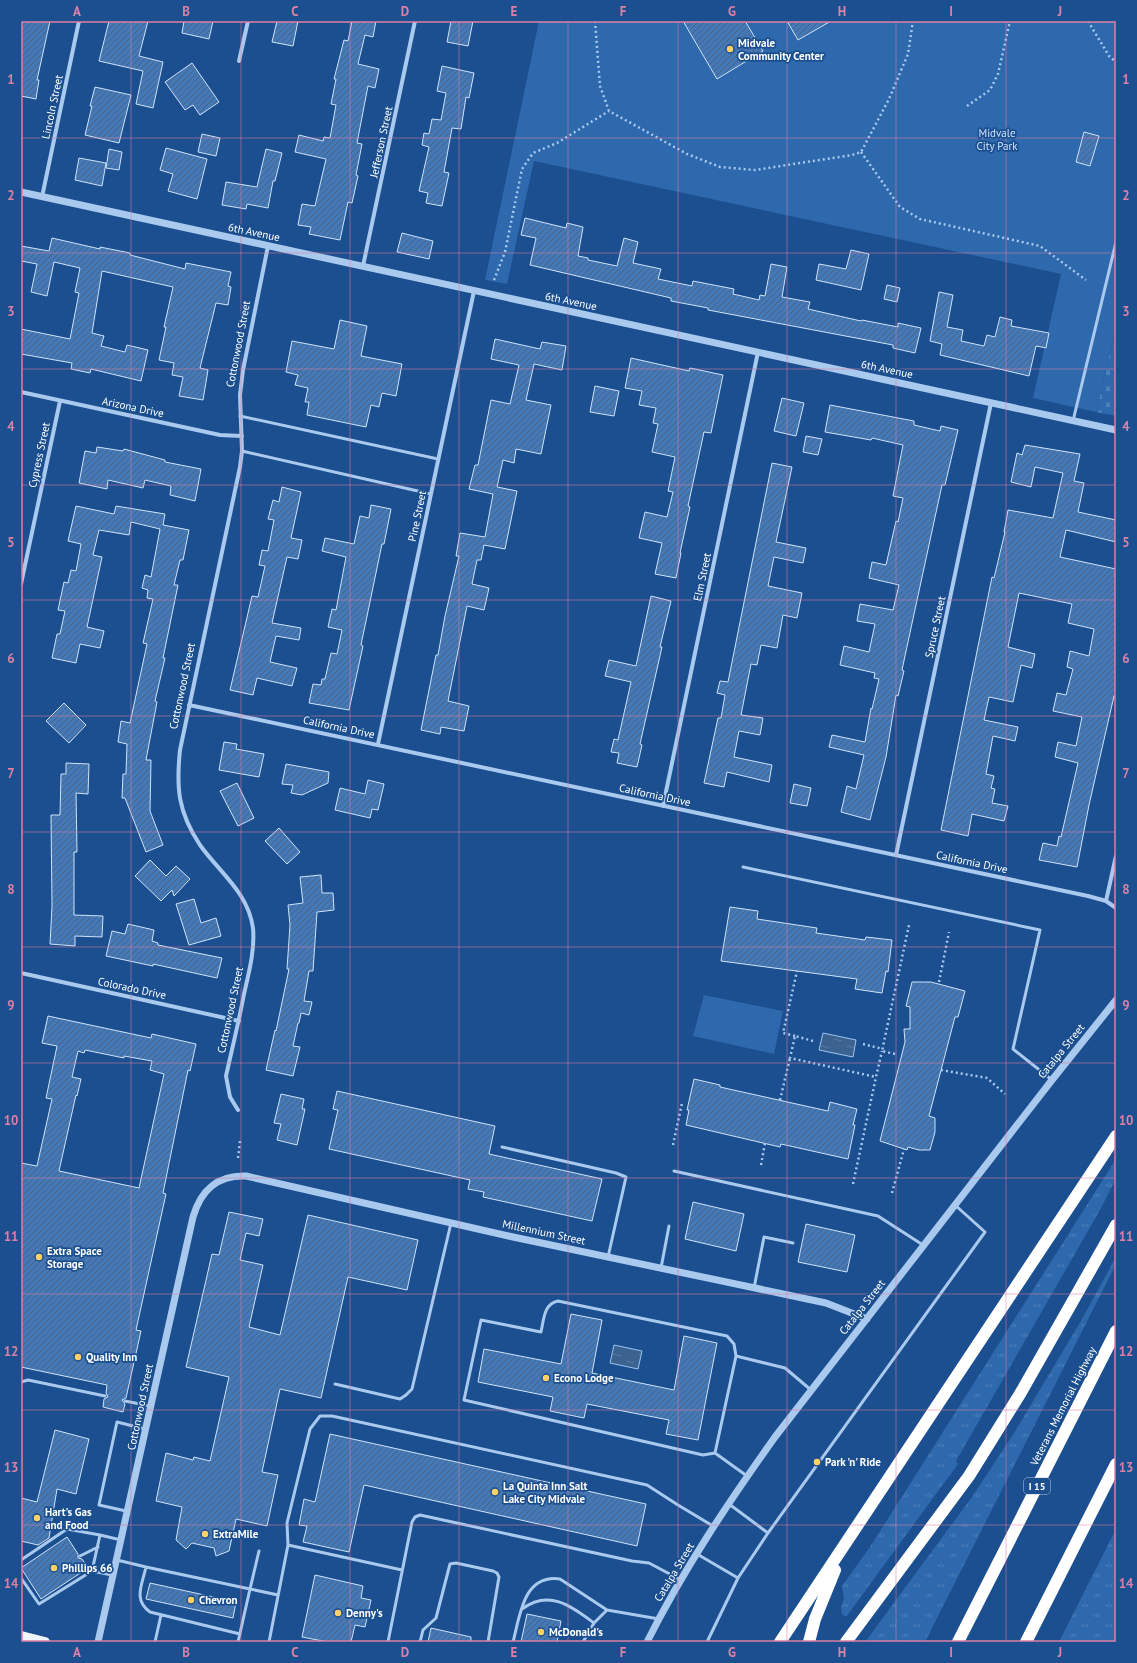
<svg xmlns="http://www.w3.org/2000/svg" width="1137" height="1663" font-family="'PT Sans',sans-serif">
<defs>
<pattern id="grass-tufts" width="24" height="20" patternUnits="userSpaceOnUse"><rect width="24" height="20" fill="#2e69ad"/><path d="M3 7l-1-3M5 7V3M7 7l1-3M15 17l-1-3M17 17v-4M19 17l1-3" fill="none" stroke="#4d80b9"/></pattern>
<pattern id="cemetery-stones" width="16" height="16" patternUnits="userSpaceOnUse"><rect width="16" height="16" fill="#2e69ad"/><path d="M2 7V4a2 2 0 0 1 4 0v3zM10 15v-3a2 2 0 0 1 4 0v3z" fill="#4d80b9"/></pattern>
<pattern id="water-ripples" width="26" height="14" patternUnits="userSpaceOnUse"><rect width="26" height="14" fill="#3c6290"/><path d="M2 4q2-2 4 0t4 0M15 11q2-2 4 0t4 0" fill="none" stroke="#597aa1"/></pattern>
<pattern id="building-hatch" width="6" height="6" patternUnits="userSpaceOnUse"><rect width="6" height="6" fill="#4478b7"/><path d="M-1 1l2-2M0 6l6-6M5 7l2-2" fill="none" stroke="#486282"/></pattern>
</defs>
<rect width="100%" height="100%" fill="#1b4f8f"/>
<!-- grass -->
<path fill="url(#grass-tufts)" d="M1116,1159V1179L1100,1210L956,1461L958,1464L846,1617L842,1614L841,1607L844,1598L842,1586L870,1547Z
M1116,1257V1264L925,1642H865L972,1497L1014,1433L1082,1319Z
M1116,1529V1642H1059Z"/>
<!-- cemetery -->
<path fill="url(#cemetery-stones)" d="M1116,326V416L1096,412Z"/>
<!-- park -->
<path fill="#2e69ad" d="M539,21H1116V326L1096,412L1033,398L1061,274L534,161L507,284L485,280Z
M704,995L783,1011L774,1054L693,1036Z"/>
<!-- water -->
<path fill="url(#water-ripples)" stroke="#9cc4f0" d="M823,1033L856,1040L853,1057L819,1050Z
M614,1345L642,1351L638,1369L610,1363Z"/>
<!-- building -->
<path fill="url(#building-hatch)" stroke="#cfe3fa" fill-rule="evenodd" d="M21,21H50L37,80H39L36,99L21,96Z
M109,21H148L139,56L163,62L153,108L136,104L143,71L99,61Z
M184,21H213L209,39L182,33Z
M277,21H298L293,46L272,42Z
M352,21H376L373,37L365,35L358,64L379,69L375,88L368,86L357,143L362,144L356,175L358,176L352,203L348,202L340,240L309,234L311,227L298,225L302,204L315,206L326,159L295,152L299,135L323,141L324,137L330,138L336,105L331,104L336,79H334L344,40L348,41Z
M451,21H473L468,46L447,42Z
M683,21H745L763,51L717,79Z
M787,21H831L798,40Z
M192,63L219,102L200,115L193,105L185,110L165,82Z
M442,66L474,73L469,98L466,97L461,129L452,128L444,172L449,173L442,206L426,203L428,193L419,191L429,147L422,145L424,133L429,134L432,119L441,120L446,93L437,91Z
M95,87L131,95L119,143L85,135L92,106H90Z
M1084,132L1099,136L1090,166L1076,162Z
M202,134L220,138L216,156L198,152Z
M166,148L207,159L197,199L168,191L173,174L160,170Z
M109,149L122,152L119,170L106,168Z
M266,149L282,153L275,181H273L268,208L247,204L246,209L222,205L226,182L257,187Z
M79,158L106,163L102,186L75,180Z
M525,218L566,228L567,223L583,227L578,256L588,258V260L617,266L624,238L638,242L633,263L661,269L658,279L692,286L693,281L734,289L733,294L759,300L760,295L765,296L771,264L787,267L782,297L810,302L808,309L861,321L862,320L898,327V323L921,328L915,353L893,348V345L708,310V308L671,301V298L530,265L536,238L521,235Z
M402,233L433,241L429,259L397,252Z
M52,238L100,249V247L130,253V255L185,269L186,263L231,272L228,286L231,287L228,305L216,303L200,368L208,370L203,400L179,396L183,377L172,375L174,363L159,360L166,327H164L173,287L102,271L92,333L104,336L101,346L125,352L127,345L148,350L141,381L91,369L90,373L71,369L72,363L21,354V329L70,339L79,293L75,292L80,268L54,262L47,296L31,292L37,264L21,261V246L49,251Z
M851,250L869,254L861,290L816,280L819,264L846,269Z
M887,285L900,288L897,302L884,299Z
M939,292L953,295L947,327L963,330L961,341L984,346L987,335L995,337L1000,317L1012,320L1011,326L1049,333L1046,348L1036,346L1029,376L940,355L942,344L930,341Z
M340,320L367,326L361,356L402,364L396,396L382,393L379,407L371,405L366,427L307,415L309,402H305L308,388L295,385L298,375L286,372L292,341L334,349Z
M495,339L540,349L542,342L566,346L562,370L534,364L526,400L551,405L541,454L516,449L514,463L503,460L497,487L517,491L505,549L484,545L481,560H477L472,584L489,588L484,610L467,606L448,701L469,706L464,731L441,727L440,734L421,730L436,655H438L445,616L459,556H456L460,533L485,537L493,494L469,489L475,465H478L491,400L510,404L519,365L491,359Z
M631,358L689,371L690,368L723,375L711,433L704,432L688,506L690,507L680,553H681L676,578L655,574L662,543L639,538L645,512L667,517L673,492L668,491L675,457L652,452L658,424L653,423L656,408L639,405L642,391L625,388Z
M595,386L619,391L614,416L590,412Z
M782,398L804,403L796,436L774,431Z
M830,405L914,421V425L940,431L941,426L958,430L945,485H942L911,628L902,670L904,671L898,696L896,695L886,757L870,820L841,812L847,786L856,789L864,755L829,747L832,735L865,742L871,708L872,709L879,679L874,678L875,673L840,665L844,646L869,652L875,624L857,621L860,604L893,610L899,585L869,578L872,562L886,565L896,521L898,522L903,498L893,496L903,445L872,438L871,440L825,432Z
M806,436L822,439L818,455L803,452Z
M1025,445L1080,454L1074,481L1084,483L1078,512L1116,520V542L1066,530L1060,557L1116,569V697L1114,696L1089,805L1077,867L1039,860L1043,843L1057,846L1059,836L1061,837L1078,763L1055,757L1058,742L1076,746L1082,717L1053,711L1057,693L1066,695L1073,669L1067,667L1070,651L1089,656L1094,629L1068,623L1072,604L1019,593L1008,647L1035,654L1032,668L1021,665L1013,702L989,697L984,720L1018,727L1015,741L993,736L986,774L994,776L991,788L995,789L992,803L1008,806L1004,821L972,814L968,836L941,830L992,577L994,578L1005,532H1004L1008,510L1053,518L1056,504L1063,473L1035,467L1031,487L1011,482L1017,453L1022,455Z
M97,447L123,451L124,449L165,460V462L201,469L195,501L170,495L171,486L145,480L143,488L108,480L107,489L79,483L85,451L96,453Z
M772,463L792,467L776,542L806,548L803,563L774,557L768,586L802,593L797,618L783,615L777,648L761,645L757,665L751,664L741,715L763,718L760,735L739,731L734,757L772,765L769,782L727,772L724,787L704,783L718,718H721L725,695L717,693L720,681L728,682Z
M282,487L301,492L291,538L302,540L298,559L287,557L272,623L301,628L299,640L276,636L270,662L297,668L292,686L257,678L253,695L230,690L252,596L258,597L265,566L259,565L262,550L268,551L274,520L268,519L273,500L279,502Z
M371,505L391,509L384,544H382L361,645L363,646L349,710L309,703L313,684L321,685L322,679H325L331,653L337,654L342,630L328,627L332,609L336,610L346,557L322,551L325,538L354,544L360,516L369,518Z
M76,506L114,514L116,506L165,514L163,525L189,530L183,560H180L174,585H178L163,658H165L155,701L157,702L146,760H151L150,811L163,845L146,852L125,798H122L123,774H126L127,744L118,742L121,721L130,723L147,644L143,643L153,599L147,598L148,590L142,588L145,575L151,577L160,529L131,522L129,535L99,530L93,555L102,557L87,627L104,631L100,648L80,644L76,663L52,658L57,634H60L65,611L58,610L64,582L68,583L71,570L76,571L81,544L68,541Z
M651,596L671,601L660,647H662L640,744L642,745L637,767L617,763L619,753L611,752L614,739L618,740L631,682L605,676L609,660L636,666Z
M64,703L86,725L69,743L46,721Z
M224,742L237,744L236,749L264,754L259,777L219,770Z
M66,763L89,764L88,794L76,793L77,852H74V915L103,916L102,937L75,936V946L50,944L52,906L51,815H60L61,774H66Z
M286,764L329,772L328,783L302,795L291,793L293,785L282,784Z
M368,780L384,784L378,810L372,809L370,818L335,810L340,788L365,794Z
M237,783L254,818L238,826L220,791Z
M794,784L811,788L807,806L790,803Z
M279,828L300,852L287,864L265,841Z
M150,860L166,876L176,866L190,879L174,896L172,890L161,901L135,876Z
M321,875L322,893H333L334,910L317,912L313,971H309L304,1001L312,1002L309,1015L301,1013L299,1023H298L293,1046L300,1047L293,1076L266,1070L275,1030L276,1031L289,969H287L290,925L288,905L303,903L300,877Z
M194,899L201,923L216,918L221,936L189,945L176,904Z
M730,907L758,911L757,919L817,928L816,933L865,940L866,937L892,940L888,972L886,971L882,993L855,989L857,979L721,961Z
M128,924L154,930L152,941L158,943V945L222,958L217,978L153,964V966L106,956L112,931L125,934Z
M912,982H931L965,991L958,1017H955L929,1116L935,1118V1132L930,1150H919L908,1147L907,1150L880,1141L905,1042L904,1029H910V1007L906,1006Z
M48,1016L151,1038L152,1034L196,1044L190,1071L188,1070L163,1193L166,1194L136,1330L141,1331L126,1398L122,1400L125,1404L123,1412L103,1407L104,1399L108,1397L106,1393L107,1385L21,1367V1163L37,1166L52,1099L46,1098L57,1046L42,1043ZM85,1050L124,1058V1056L152,1061L150,1070L164,1074L139,1188L59,1171L76,1095L77,1096L81,1079L72,1077L78,1051L84,1053Z
M694,1079L720,1085V1087L828,1111L830,1102L857,1109L853,1125H855L848,1159L781,1144L780,1147L686,1125L689,1110H687Z
M337,1091L495,1126L489,1154L602,1179L592,1221L483,1197L484,1192L468,1189L470,1180L329,1149L338,1110L333,1109Z
M281,1094L304,1099L302,1109H305L297,1145L277,1140L281,1124L274,1123Z
M693,1202L744,1214L736,1251L685,1239Z
M229,1212L263,1219L259,1236L246,1233L240,1260L263,1265L249,1327L280,1335L308,1215L418,1240L407,1290L348,1277L321,1398L280,1389L262,1472L278,1475L267,1526L236,1519L229,1551L216,1556L214,1548L192,1543L186,1549L176,1540L182,1507L156,1501L166,1453L193,1460L194,1457L210,1461L229,1377L186,1367L212,1254L219,1255Z
M806,1224L855,1235L847,1272L798,1262Z
M571,1314L602,1320L592,1373L674,1390L684,1336L717,1343L698,1440L666,1434L669,1420L587,1404L584,1418L550,1411L553,1397L478,1382L484,1349L561,1364Z
M55,1430L89,1439L76,1494L57,1489L49,1538L38,1545L21,1541V1498L37,1502Z
M330,1434L646,1504L637,1546L364,1485L349,1552L303,1542L307,1526L299,1525L304,1499L315,1502Z
M67,1537L78,1554V1558L82,1559L88,1568L41,1599L21,1568Z
M315,1575L363,1586L361,1598L371,1600L365,1627L355,1625L351,1642H328L302,1637Z
M150,1583L236,1602L233,1618L146,1599Z
M527,1614L561,1621L557,1642H521Z
M431,1628L471,1637V1642H428Z"/>
<g fill="none" stroke-linecap="round" stroke-linejoin="round">
<!-- path -->
<path stroke="#a9c9ee" stroke-width="2.5" stroke-dasharray="2 3" stroke-linecap="butt" d="M595,21L600,86L609,111L687,154L720,167L755,170L852,155L861,152L889,99L908,54L913,21
M1088,21L1109,56L1116,62
M967,106L990,90L998,74L1010,21
M861,152L900,207L920,219L1040,246L1086,280
M494,280L505,252L522,169L533,153L557,143L609,111
M939,982L949,932
M795,1036L783,1033L797,971
M813,1041L795,1036L790,1058L876,1077L882,1051
M863,1044L883,1049
M895,1054L882,1051L909,925
M941,1070L987,1078L1005,1094
M780,1100L790,1058
M673,1145L682,1103
M238,1158L240,1141
M761,1165L765,1143
M853,1184L876,1077
M892,1193L904,1149"/>
<!-- service -->
<path stroke="#a9c9ee" stroke-width="3" d="M240,416L438,459
M1073,421L1116,242
M242,451L431,494
M743,867L1040,930L1013,1049L1052,1080
M502,1147L616,1173L626,1177L608,1257
M674,1171L878,1216L923,1245
M661,1268L669,1226
M754,1288L764,1237L793,1243
M21,1382L28,1380L105,1396
M335,1384L400,1399L406,1395L412,1389L451,1223
M125,1401L150,1406
M715,1453L703,1455L464,1400L481,1320L541,1332C544,1318 544,1304 558,1301L727,1336L734,1344L736,1356
M747,1476L715,1453L736,1356L785,1368L811,1390
M729,1504L768,1533
M126,1511L99,1505L117,1422L145,1429
M259,1551L250,1589L278,1595
M697,1554L738,1578
M80,1556L98,1547
M21,1560L67,1529L100,1535
M117,1560L146,1567C142,1585 133,1600 150,1612L240,1634
M146,1567L250,1589L238,1642
M402,1570L288,1545L287,1523L310,1429L320,1416H332L647,1485L678,1505L713,1526
M112,1575L92,1571L100,1535L121,1540
M21,1578L39,1604L92,1571
M522,1609C549,1589 571,1606 594,1623
M155,1642L161,1615
M269,1642L288,1545
M388,1642L412,1522L415,1517L420,1515L632,1561L649,1563L681,1580
M420,1642L423,1630L436,1618L450,1564L456,1563L493,1571L497,1573L499,1577L488,1642
M513,1642C520,1616 523,1574 560,1579L607,1610L659,1619
M583,1642L594,1623L607,1610
M707,1642L738,1578L768,1533L985,1232L955,1205"/>
<!-- minor -->
<path stroke="#a9c9ee" stroke-width="4" d="M239,61L248,21
M42,197L79,21
M363,266L415,21
M21,392L220,435L242,436
M21,584L60,401
M189,705L1088,896L1106,901L1116,908
M378,744L474,291
M663,806L758,352
M896,855L991,403
M1106,901L1116,856
M21,973L239,1021
M238,1110L230,1097L226,1076C232,1049 239,1021 244,994C249,972 255,950 253,928C248,892 219,872 200,845C178,812 176,788 180,750L240,467L242,451L240,395L243,370L268,246"/>
<!-- tertiary -->
<path stroke="#a9c9ee" stroke-width="7" d="M21,192L1116,430
M98,1642L193,1217C201,1190 217,1175 246,1176L513,1237L826,1303L867,1319
M647,1642C683,1570 728,1503 775,1437L1052,1080L1116,1000"/>
<!-- primary -->
<path stroke="#f0f6ff" stroke-width="10" d="M21,1636L45,1642"/>
<!-- motorway -->
<path stroke="#fff" stroke-width="12" d="M780,1642L1116,1136
M809,1642L815,1619L835,1570
M846,1642L969,1476L1020,1394L1116,1225
M958,1642L1116,1331
M1026,1642L1116,1464"/>
</g>
<!-- grid -->
<path fill="none" stroke="#dd80a5" stroke-width="1" stroke-opacity="0.55" d="M131,21V1642M241,21V1642M350,21V1642M459,21V1642M568,21V1642M678,21V1642M787,21V1642M896,21V1642M1006,21V1642M21,138H1116M21,253H1116M21,369H1116M21,485H1116M21,600H1116M21,716H1116M21,832H1116M21,947H1116M21,1063H1116M21,1178H1116M21,1294H1116M21,1410H1116M21,1525H1116"/>
<!-- markers -->
<g fill="#ffd166" stroke="#1b4f8f" stroke-width="1.5">
<circle cx="730" cy="49" r="4"/>
<circle cx="39" cy="1257" r="4"/>
<circle cx="78" cy="1357" r="4"/>
<circle cx="546" cy="1378" r="4"/>
<circle cx="817" cy="1462" r="4"/>
<circle cx="495" cy="1492" r="4"/>
<circle cx="37" cy="1518" r="4"/>
<circle cx="205" cy="1534" r="4"/>
<circle cx="54" cy="1568" r="4"/>
<circle cx="191" cy="1600" r="4"/>
<circle cx="338" cy="1613" r="4"/>
<circle cx="541" cy="1632" r="4"/>
</g>
<g text-anchor="middle" dominant-baseline="central" stroke-width="3.5" stroke-linejoin="round" paint-order="stroke">
<!-- shield labels -->
<rect fill="#1b4f8f" stroke="#bbcadd" stroke-width="1" x="1024" y="1478" width="26" height="16" rx="3"/>
<g font-size="10" font-weight="bold" fill="#fff">
<text x="1037" y="1486">I 15</text>
</g>
<!-- poi labels -->
<g font-size="11" font-weight="bold" fill="#fff" stroke="#1b4f8f" text-anchor="start">
<text x="738" y="43">Midvale<tspan x="738" dy="13">Community Center</tspan></text>
<text x="47" y="1251">Extra Space<tspan x="47" dy="13">Storage</tspan></text>
<text x="86" y="1357">Quality Inn</text>
<text x="554" y="1378">Econo Lodge</text>
<text x="825" y="1462">Park 'n' Ride</text>
<text x="503" y="1486">La Quinta Inn Salt<tspan x="503" dy="13">Lake City Midvale</tspan></text>
<text x="45" y="1512">Hart's Gas<tspan x="45" dy="13">and Food</tspan></text>
<text x="213" y="1534">ExtraMile</text>
<text x="62" y="1568">Phillips 66</text>
<text x="199" y="1600">Chevron</text>
<text x="346" y="1613">Denny's</text>
<text x="549" y="1632">McDonald's</text>
</g>
<!-- street labels -->
<g font-size="11" fill="#fff" stroke="#1b4f8f">
<text transform="translate(52 107) rotate(-78)">Lincoln Street</text>
<text transform="translate(381 142) rotate(-78)">Jefferson Street</text>
<text transform="translate(254 232) rotate(12)">6th Avenue</text>
<text transform="translate(571 301) rotate(12)">6th Avenue</text>
<text transform="translate(238 344) rotate(-79)">Cottonwood Street</text>
<text transform="translate(887 369) rotate(12)">6th Avenue</text>
<text transform="translate(133 407) rotate(12)">Arizona Drive</text>
<text transform="translate(39 455) rotate(-78)">Cypress Street</text>
<text transform="translate(417 516) rotate(-78)">Pine Street</text>
<text transform="translate(702 577) rotate(-78)">Elm Street</text>
<text transform="translate(935 627) rotate(-78)">Spruce Street</text>
<text transform="translate(182 686) rotate(-78)">Cottonwood Street</text>
<text transform="translate(339 727) rotate(12)">California Drive</text>
<text transform="translate(655 795) rotate(12)">California Drive</text>
<text transform="translate(972 862) rotate(12)">California Drive</text>
<text transform="translate(132 988) rotate(12)">Colorado Drive</text>
<text transform="translate(230 1010) rotate(-78)">Cottonwood Street</text>
<text transform="translate(1061 1051) rotate(-51)">Catalpa Street</text>
<text transform="translate(544 1232) rotate(12)">Millennium Street</text>
<text transform="translate(862 1307) rotate(-52)">Catalpa Street</text>
<text transform="translate(1063 1406) rotate(-63)">Veterans Memorial Highway</text>
<text transform="translate(140 1407) rotate(-78)">Cottonwood Street</text>
<text transform="translate(674 1572) rotate(-59)">Catalpa Street</text>
</g>
<!-- park labels -->
<g font-size="11" fill="#cfe3fa" stroke="#1b4f8f">
<text x="997" y="133">Midvale<tspan x="997" dy="13">City Park</tspan></text>
</g>
</g>
<!-- border -->
<rect width="1137" height="1663" fill="none" stroke="#1b4f8f" stroke-width="44"/>
<rect x="22" y="22" width="1093" height="1619" fill="none" stroke="#dd80a5" stroke-width="1.5"/>
<g font-size="13" text-anchor="middle" font-weight="bold" fill="#dd80a5">
<text x="77" y="16">A</text>
<text x="186" y="16">B</text>
<text x="295" y="16">C</text>
<text x="405" y="16">D</text>
<text x="514" y="16">E</text>
<text x="623" y="16">F</text>
<text x="732" y="16">G</text>
<text x="842" y="16">H</text>
<text x="951" y="16">I</text>
<text x="1060" y="16">J</text>
<text x="11" y="84">1</text>
<text x="1126" y="84">1</text>
<text x="11" y="200">2</text>
<text x="1126" y="200">2</text>
<text x="11" y="316">3</text>
<text x="1126" y="316">3</text>
<text x="11" y="431">4</text>
<text x="1126" y="431">4</text>
<text x="11" y="547">5</text>
<text x="1126" y="547">5</text>
<text x="11" y="663">6</text>
<text x="1126" y="663">6</text>
<text x="11" y="778">7</text>
<text x="1126" y="778">7</text>
<text x="11" y="894">8</text>
<text x="1126" y="894">8</text>
<text x="11" y="1010">9</text>
<text x="1126" y="1010">9</text>
<text x="11" y="1125">10</text>
<text x="1126" y="1125">10</text>
<text x="11" y="1241">11</text>
<text x="1126" y="1241">11</text>
<text x="11" y="1356">12</text>
<text x="1126" y="1356">12</text>
<text x="11" y="1472">13</text>
<text x="1126" y="1472">13</text>
<text x="11" y="1588">14</text>
<text x="1126" y="1588">14</text>
<text x="77" y="1657">A</text>
<text x="186" y="1657">B</text>
<text x="295" y="1657">C</text>
<text x="405" y="1657">D</text>
<text x="514" y="1657">E</text>
<text x="623" y="1657">F</text>
<text x="732" y="1657">G</text>
<text x="842" y="1657">H</text>
<text x="951" y="1657">I</text>
<text x="1060" y="1657">J</text>
</g>
</svg>
